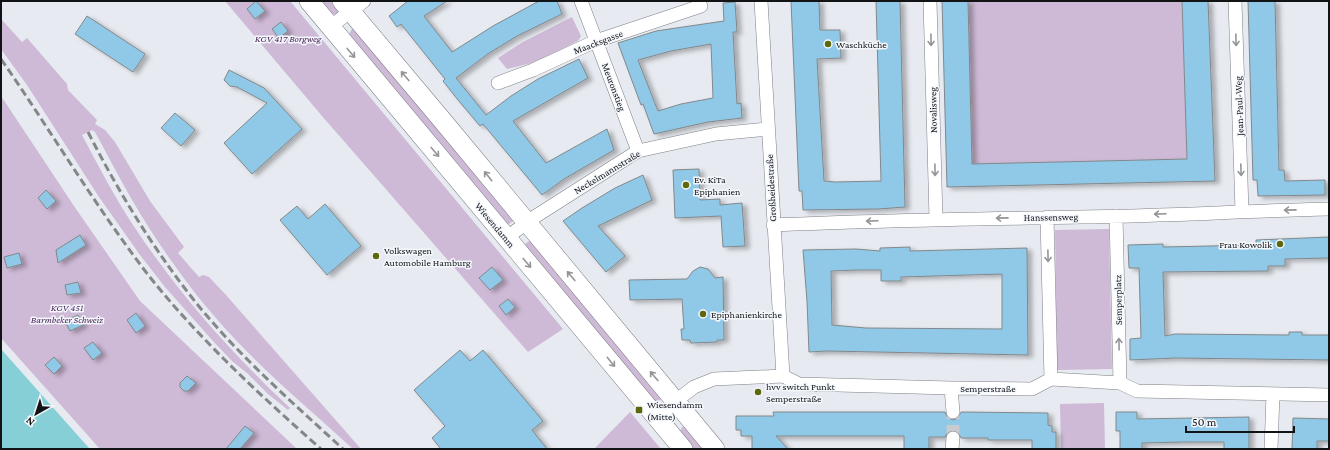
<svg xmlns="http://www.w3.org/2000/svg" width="1330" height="450" font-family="'Crimson Pro',serif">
<defs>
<filter id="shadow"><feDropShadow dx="4.5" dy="2.5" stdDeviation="2" flood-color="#0004"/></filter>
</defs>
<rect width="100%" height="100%" fill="#e7eaf0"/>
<!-- green -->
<path fill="#ceb9d6" d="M225,1H290L563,329L528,352L322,116Z
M318,1H334L339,7L338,14L330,15Z
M968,1H1182L1187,159L972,164Z
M572,17L581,36L578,41L536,62L507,69L498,58L523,42Z
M1,19L22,42L27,38L67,84L68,90L97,120L95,124L105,130L115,142L150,201L184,247L178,253L199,277L203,275L209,277L226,295L361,449H353C306,406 257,366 215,317C194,293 175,267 157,240C134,206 115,169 95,132L92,130L82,135C98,165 114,196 133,225C178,293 231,353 290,408L288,410L268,394L247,373L232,361L213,341L165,287L140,255L99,197L27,85L1,49Z
M352,29L359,30L513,214V221L509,224H504L349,34Z
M1,96L76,209L140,301L297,449H100L1,338Z
M1109,229L1112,369L1057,370L1055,230Z
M529,241L533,242L661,399L656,402L526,250L525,244Z
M1104,403L1105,449H1061L1060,404Z
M630,412L661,449H594Z
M682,427H687L706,449H693L681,435L680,432Z"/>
<!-- water -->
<path fill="#87cfd6" d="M1,349L80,438L90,449H3L1,447Z"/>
<!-- building -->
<path fill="#90c9e7" stroke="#82888b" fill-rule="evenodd" filter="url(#shadow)" d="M256,1L265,11L255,19L247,9Z
M408,1H447L424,16L452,52L493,26L539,1H557L562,14L517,36L489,53L456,78L486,115L511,96L538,79L579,59L588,78L513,121L546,163L607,129L614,150L564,179L542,195L483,124L480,126L458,100L443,81L445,79L401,24L397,27L389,16Z
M791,1H819L820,30H840L841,58L817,59L824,181L835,182L881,181L876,1H900L905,207L878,209L803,210L802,191H799Z
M942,1H968L972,164L1187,159L1182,1H1208L1215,181L947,187Z
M1248,1H1275L1279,170H1284L1285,181L1325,180V195L1258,196L1257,180H1253Z
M735,2L737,32H733L737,104L741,103L742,118L708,122L654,134L643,104L641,105L618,43L656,31L724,21L723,3ZM711,44L713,98L681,104L658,111L638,60L671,51Z
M87,16L145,54L133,72L75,34Z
M281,22L288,31L279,38L272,29Z
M229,70L264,88L302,129L252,174L224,143L267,103L237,87L230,86L224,80Z
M175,113L195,130L181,146L161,128Z
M699,169L700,200L720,199V205L742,203L745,246L723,247L721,216L675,218L673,170Z
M643,175L652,200L598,226L625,256L606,272L563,221L582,208L615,188Z
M46,190L56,201L47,209L38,198Z
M325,204L361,246L327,275L280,220L297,206L308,219Z
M80,235L86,245L58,263L56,250Z
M1329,237V258L1285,259V266H1268V271L1163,272L1165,336L1175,334L1289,335V332H1302V335H1329V360L1175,358L1130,360V339L1141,338L1139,268H1129L1128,245L1163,244V247L1256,245V240Z
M910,247V251L1027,248L1028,355L827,351L809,352L807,301L803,250L856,249L880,251V248ZM857,270H881V281H901V277L1002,274V329L866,328L832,325L831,271Z
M19,253L22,264L7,268L4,257Z
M492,267L503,280L490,290L479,278Z
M700,267L708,269L715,278L723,277L724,340H717V342L691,343L690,340H682L681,329H684L682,299L630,300L629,280L687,279L693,271Z
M78,282L81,293L67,295L65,285Z
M508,299L515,307L506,315L499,306Z
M136,313L145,326L136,333L127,320Z
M78,315L83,325L70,331L65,321Z
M93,342L102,353L93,360L84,348Z
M460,350L470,361L483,350L543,421L532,430L547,449H441L432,438L445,426L414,390Z
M54,357L62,366L54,374L45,365Z
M187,376L196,383L188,391H184L180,387V383Z
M773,412H945L947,417L953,420L958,418L961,412L1048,413V425L1052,426V432H1056V449H1032V440H988V438H961L958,432L953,430L947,433L945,437H929V449H904V436H776L788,449H752V436H741V430H736V416H774Z
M1116,412H1137V419L1249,417V449H1224V442H1184L1142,443V449H1120V431H1116Z
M1293,418L1329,419V441H1317V449H1292Z
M245,426L254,433L240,449H226Z"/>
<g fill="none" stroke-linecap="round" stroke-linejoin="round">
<!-- street-tunnel -->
<path stroke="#c7cacf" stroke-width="13" stroke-dasharray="13 6" stroke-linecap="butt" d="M953,438V412"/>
<defs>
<path id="street" d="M581,1L638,151
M761,1L783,376
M930,1L936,219
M1235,1L1242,211
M330,27L364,1
M498,83L533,70L596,41L701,6
M1116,216L1120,383
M1047,217L1051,379
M773,225C876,220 979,219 1081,217C1164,216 1246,211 1329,209
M506,238L536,216L638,151L716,134L768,129
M951,388L953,412
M658,418L676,401L694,387L714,379L783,376L799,384L951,388L1032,389L1051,379L1120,383L1137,391L1329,395
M952,449L953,438
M1271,449L1273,394"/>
<path id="secondary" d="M309,1L683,449
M342,1L442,120L715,449"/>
</defs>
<!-- street casing -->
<use href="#street" stroke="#7d8085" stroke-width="14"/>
<!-- secondary casing -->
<use href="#secondary" stroke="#7d8085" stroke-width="20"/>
<!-- street -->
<use href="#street" stroke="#fff" stroke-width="13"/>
<!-- secondary -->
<use href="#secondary" stroke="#fff" stroke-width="19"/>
<!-- rail -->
<path stroke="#84868a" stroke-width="3" stroke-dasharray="8 4" stroke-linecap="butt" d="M1,59C51,131 95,206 149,276C200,340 260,395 321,449
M88,132C119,193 154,250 197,304C240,357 293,403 343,449"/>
</g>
<!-- one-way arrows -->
<defs><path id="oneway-shaft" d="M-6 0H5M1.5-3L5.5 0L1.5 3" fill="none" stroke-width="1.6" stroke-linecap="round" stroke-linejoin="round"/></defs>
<g stroke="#949596">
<use href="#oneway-shaft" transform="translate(931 40) rotate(89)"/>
<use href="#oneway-shaft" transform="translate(1236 40) rotate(88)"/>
<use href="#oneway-shaft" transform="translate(351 53) rotate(50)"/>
<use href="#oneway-shaft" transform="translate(405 76) rotate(-130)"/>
<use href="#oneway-shaft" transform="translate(435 152) rotate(50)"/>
<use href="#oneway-shaft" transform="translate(935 170) rotate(89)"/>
<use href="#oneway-shaft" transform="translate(1241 170) rotate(88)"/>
<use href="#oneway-shaft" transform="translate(488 176) rotate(-129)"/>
<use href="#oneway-shaft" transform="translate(1290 210) rotate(179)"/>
<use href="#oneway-shaft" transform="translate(1160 214) rotate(178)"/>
<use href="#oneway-shaft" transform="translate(1002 218) rotate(179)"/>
<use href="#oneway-shaft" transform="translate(872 221) rotate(178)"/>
<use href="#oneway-shaft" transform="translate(1048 256) rotate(89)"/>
<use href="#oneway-shaft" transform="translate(527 263) rotate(50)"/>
<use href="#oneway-shaft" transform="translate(571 276) rotate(-130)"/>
<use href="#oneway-shaft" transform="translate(1119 344) rotate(-91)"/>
<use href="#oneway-shaft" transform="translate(611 362) rotate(51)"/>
<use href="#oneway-shaft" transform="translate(654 376) rotate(-130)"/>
</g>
<!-- markers -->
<g fill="#5d680c" stroke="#f4f8fd" stroke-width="1.5">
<circle cx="828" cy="44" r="4"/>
<circle cx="686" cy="185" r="4"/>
<circle cx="1280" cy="244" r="4"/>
<circle cx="376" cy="256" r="4"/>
<circle cx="703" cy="314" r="4"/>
<circle cx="758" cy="392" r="4"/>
<rect x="635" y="406" width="8" height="8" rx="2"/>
</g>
<g text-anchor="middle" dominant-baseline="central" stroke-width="3" stroke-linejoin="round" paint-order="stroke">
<!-- park labels -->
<g font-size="10" font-style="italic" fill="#481f55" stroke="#f4f8fd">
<text x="288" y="38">KGV 417 Borgweg</text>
<text x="67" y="307">KGV 451<tspan x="67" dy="12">Barmbeker Schweiz</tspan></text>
</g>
<!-- street labels -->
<g font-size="10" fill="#121315" stroke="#f4f8fd">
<text transform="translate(598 42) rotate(-21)">Maacksgasse</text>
<text transform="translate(614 87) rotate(69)">Meuronstieg</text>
<text transform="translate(1239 106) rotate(-92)">Jean-Paul-Weg</text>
<text transform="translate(933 110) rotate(-91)">Novalisweg</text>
<text transform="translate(607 172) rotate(-31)">Neckelmannstraße</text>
<text transform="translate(771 188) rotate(-93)">Großheidestraße</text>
<text transform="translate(1051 217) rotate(-1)">Hanssensweg</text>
<text transform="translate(495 225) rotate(50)">Wiesendamm</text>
<text transform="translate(1118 300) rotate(-91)">Semperplatz</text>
<text x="988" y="388">Semperstraße</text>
</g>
<!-- poi labels -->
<g font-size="10" fill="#121315" stroke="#f4f8fd" text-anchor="start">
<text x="836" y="44">Waschküche</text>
<text x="694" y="179">Ev. KiTa<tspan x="694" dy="12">Epiphanien</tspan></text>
<text x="1272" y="244" text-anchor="end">Frau Kowolik</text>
<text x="384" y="250">Volkswagen<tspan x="384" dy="12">Automobile Hamburg</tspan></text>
<text x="711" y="314">Epiphanienkirche</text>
<text x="766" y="386">hvv switch Punkt<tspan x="766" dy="12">Semperstraße</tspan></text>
<text x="647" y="404">Wiesendamm<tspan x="647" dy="12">(Mitte)</tspan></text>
</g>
</g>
<!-- border -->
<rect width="1330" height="450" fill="none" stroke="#121315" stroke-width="4"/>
<!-- north arrow -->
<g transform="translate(36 414) rotate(219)" stroke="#f4f8fd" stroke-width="3" paint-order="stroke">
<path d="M0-3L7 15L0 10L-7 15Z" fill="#121315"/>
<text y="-6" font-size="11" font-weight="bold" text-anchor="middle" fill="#121315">N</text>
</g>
<!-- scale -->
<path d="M1186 426v6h108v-6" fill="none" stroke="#121315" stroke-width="2"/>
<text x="1192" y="426" font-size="12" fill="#121315" stroke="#f4f8fd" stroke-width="3" paint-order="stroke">50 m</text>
</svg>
